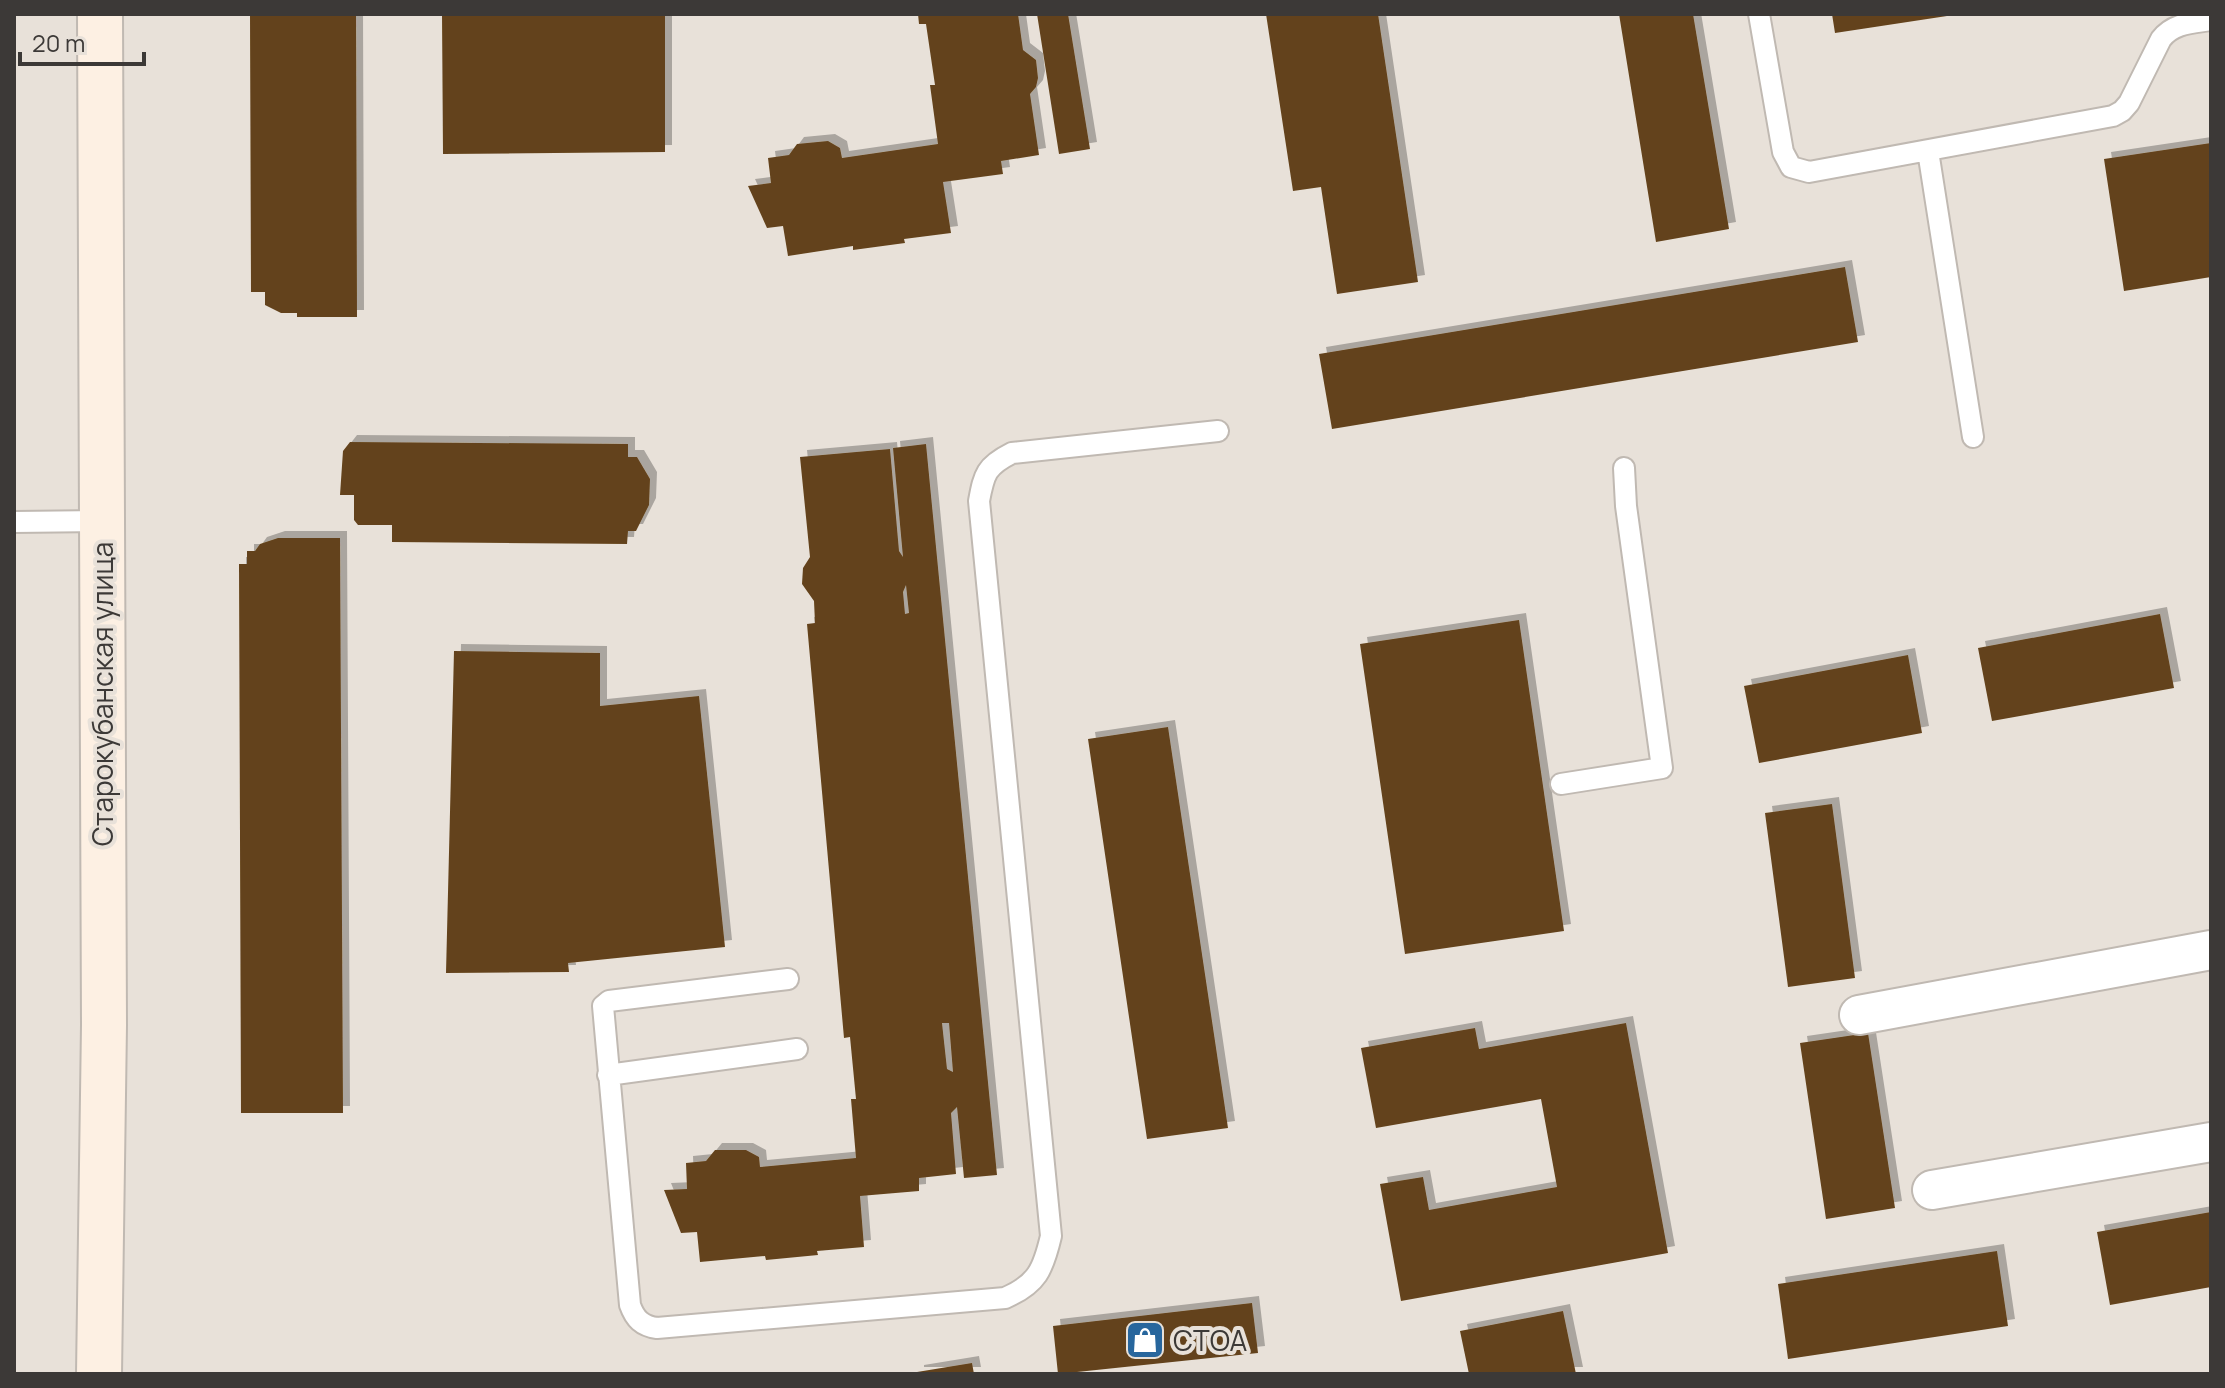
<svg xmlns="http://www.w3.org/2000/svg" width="2225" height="1388" font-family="Manrope,sans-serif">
<defs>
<filter id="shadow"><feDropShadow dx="7" dy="-7" stdDeviation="0" flood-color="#0004"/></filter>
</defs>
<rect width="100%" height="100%" fill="#e8e1d9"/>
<!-- building -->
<path fill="#64431b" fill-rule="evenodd" filter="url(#shadow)" d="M250,14H356L357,317H297V313H281L265,305V292H251Z
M442,14H665V152L443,154Z
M918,14H1018L1023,50L1036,60L1038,78L1036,87L1030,94L1039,155L1001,161L1003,174L943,182L951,233L904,239L905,243L853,250V246L788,256L783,226L767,228L748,186L771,183L768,158L789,155L797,144L828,141L840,148L842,158L938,144L930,85H935L926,24H919Z
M1037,14H1068L1090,149L1059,154Z
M1266,14H1378L1418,282L1337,294L1321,187L1293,191Z
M1619,14H1693L1729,229L1656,242Z
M1832,14H1947V16L1835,33Z
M2211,143V277L2124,291L2104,159Z
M1845,267L1858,342L1332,429L1319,354Z
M350,442L628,444V457H637L650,479L649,505L636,531H628L627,544L392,542V525H358L354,520V495H340L343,451Z
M926,444L997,1175L964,1178L957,1107L951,1113L956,1174L919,1178V1191L860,1196L864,1247L817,1251L818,1255L766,1260L765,1256L700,1262L697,1232L681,1233L664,1190L687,1189L686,1163L706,1161L715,1150H746L759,1157L760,1167L856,1158L851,1099H856L850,1037L844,1038L807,624L815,623L814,601L802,584L803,568L810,557L800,457L890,449L899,551L903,557L893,448ZM906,585L909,613L905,614L903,592ZM942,1023H949L953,1072L947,1069Z
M278,538H340L343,1113H241L239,564H247V551H255L260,544Z
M2160,614L2174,688L1992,721L1978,648Z
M1519,620L1564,931L1405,954L1360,644Z
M454,651L600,653V706L699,696L725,947L568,963L569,972L446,973Z
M1908,655L1922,733L1759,763L1744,686Z
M1168,727L1228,1128L1147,1139L1088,739Z
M1832,804L1855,978L1788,987L1765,813Z
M1626,1023L1668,1253L1401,1301L1380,1184L1423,1177L1429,1210L1557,1187L1541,1099L1376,1128L1361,1048L1475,1028L1479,1049Z
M1868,1033L1895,1208L1826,1219L1800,1043Z
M2211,1212V1287L2110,1305L2097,1232Z
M1997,1251L2008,1326L1788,1359L1778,1284Z
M1252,1303L1258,1353L1058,1374L1053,1326Z
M1563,1311L1576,1374H1469L1460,1331Z
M972,1363L974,1374H917V1372Z"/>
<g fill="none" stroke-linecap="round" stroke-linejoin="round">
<defs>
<path id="lane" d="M1759,14L1783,152L1791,167L1809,172L2113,116L2122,111L2129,103L2161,39C2173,23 2192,23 2211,20
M1928,151L1973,437
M14,522L102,521
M1561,784L1662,768L1626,506L1624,468
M788,979L609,1001L603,1006L630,1305C635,1319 642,1326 657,1328L1005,1298C1037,1284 1043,1270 1051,1236L979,501C984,474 986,466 1012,453L1218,431
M608,1075L797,1049"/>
<path id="street" d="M1859,1015L2211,950
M1932,1190L2211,1142"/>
<path id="secondary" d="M99,1374L104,1025L100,14"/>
</defs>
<!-- lane casing -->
<use href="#lane" stroke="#c0b9b2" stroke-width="24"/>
<!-- street casing -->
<use href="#street" stroke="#c0b9b2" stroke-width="42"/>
<!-- secondary casing -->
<use href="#secondary" stroke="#c0b9b2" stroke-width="48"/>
<!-- lane -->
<use href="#lane" stroke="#fff" stroke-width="20"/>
<!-- street -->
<use href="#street" stroke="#fff" stroke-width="38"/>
<!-- secondary -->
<use href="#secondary" stroke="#fdf0e3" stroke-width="44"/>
</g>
<!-- icons -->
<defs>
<symbol id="shop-square" viewBox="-11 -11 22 22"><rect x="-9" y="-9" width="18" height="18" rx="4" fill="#27669d" stroke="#e8e1d9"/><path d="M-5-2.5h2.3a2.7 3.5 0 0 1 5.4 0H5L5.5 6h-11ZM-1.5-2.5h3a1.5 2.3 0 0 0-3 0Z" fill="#fff"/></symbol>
</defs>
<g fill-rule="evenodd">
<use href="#shop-square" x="1123" y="1318" width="44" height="44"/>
</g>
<g text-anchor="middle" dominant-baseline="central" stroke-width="8" stroke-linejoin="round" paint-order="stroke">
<!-- street labels -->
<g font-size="28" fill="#3c3937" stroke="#e8e1d9">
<text transform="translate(102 694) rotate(-90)">Старокубанская улица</text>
</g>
<!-- poi labels -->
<g font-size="28" fill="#3c3937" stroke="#e8e1d9" text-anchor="start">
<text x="1173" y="1340">СТОА</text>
</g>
</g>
<!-- border -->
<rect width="2225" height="1388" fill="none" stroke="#3c3937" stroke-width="32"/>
<!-- scale -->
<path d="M20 52v12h124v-12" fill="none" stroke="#3c3937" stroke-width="4"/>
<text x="32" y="52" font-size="24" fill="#3c3937" stroke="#e8e1d9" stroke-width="6" paint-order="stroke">20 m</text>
</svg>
